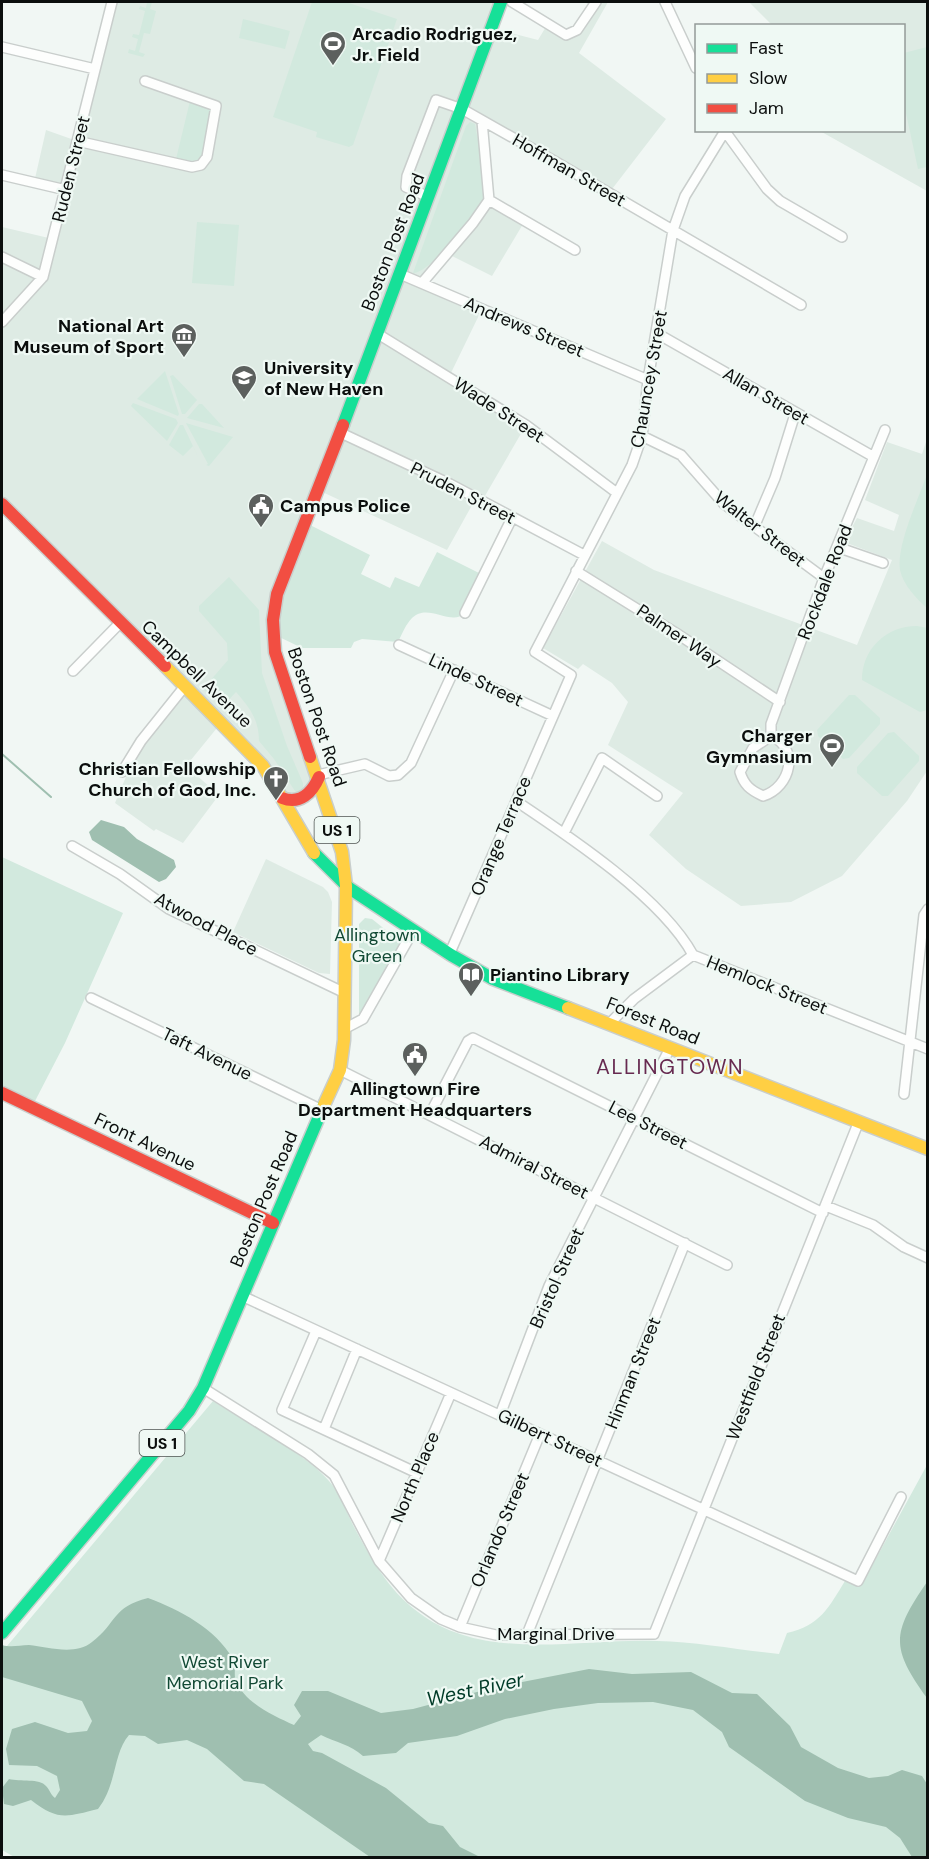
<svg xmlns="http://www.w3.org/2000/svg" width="929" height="1859" font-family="'DM Sans',sans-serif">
<rect width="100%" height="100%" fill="#f1f7f4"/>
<!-- built -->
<path fill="#deebe4" d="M112,2H501L491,28L538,40L547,25L566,35L592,6L584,2H608L579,53L666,119L609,193L483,122L489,200L526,219L492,276L448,254L423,283L482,309L449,377L526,425L482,501L476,498L447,550L318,490L273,634L319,777L292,801L221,723L186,766L219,795L183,843L156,829L154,831L115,803L141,741L185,686L2,504V227L53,239L66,191L34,183L46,130L77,141Z
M749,2H927V191L820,131L904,130V26L772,25Z
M927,439V771L907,801L842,876L791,902L741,906L686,869L649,835L683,793L608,745L628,702L612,683L583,664L578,669L543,648L602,541L654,570L857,645L892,560L844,542L857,518L894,531L899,515L865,500L887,442L922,454Z
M266,859L323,887L328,892L332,902L330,974L319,973L233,932Z"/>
<!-- green -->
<path fill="#d2e9de" d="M147,2H152L150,9L156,11L150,34L144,33L139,52L145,54L143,57L128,53L129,49L135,51L138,39L132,37L133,34L139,35L145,11L139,9L140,6L146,8Z
M312,2H346L397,19L353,145L349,147L316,137L317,132L273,117Z
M243,19L290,31L285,49L239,38Z
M927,47V167L918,169L904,104V53Z
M190,101L213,108L204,151L198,162L193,164L176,159Z
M470,122L475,124C478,146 488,175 484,197C480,214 429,274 413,273L466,126Z
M197,222L239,225L234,286L192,283Z
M165,371L179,414L178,416L137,399Z
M173,375L197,400L185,414H182L170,376Z
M133,403L176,419L178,423L167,441L131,406Z
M199,404H202L224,428L187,418Z
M186,423L233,437L209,466L206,465L208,464Z
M180,425H183L199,459L193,446L183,456L169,445Z
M927,474V608C917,599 903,585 900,570C896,545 919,498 927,474Z
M304,522L370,555L361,574L390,588L395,577L419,587L437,552L483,575C478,585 473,604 465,613C451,627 428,602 412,618C406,624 402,634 398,642L362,639L354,642L351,648H302L273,634V620Z
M229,577L259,610L262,673L287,746L303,783V791L297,794L274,759L259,741C259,720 250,708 236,692L223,706L203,689L228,660L227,643L199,611V606Z
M917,626L928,628L927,710L920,712L862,680C862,649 886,626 917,626Z
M849,695H855L880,718V724L849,758L843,759L818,736L817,730Z
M894,732L919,756V761L888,796H882L857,773V767L888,733Z
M2,857L123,913L65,1043L34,1103L2,1087Z
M365,918L372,919L402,943L391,958L362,1016L359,1014V924Z
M213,1401C246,1422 305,1453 329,1481C340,1493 346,1511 353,1525C370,1557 388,1590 418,1612C484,1663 579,1638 657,1641C698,1642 739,1650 779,1654L787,1633C820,1626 829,1607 845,1581L861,1586L927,1465V1857L16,1858L2,1850V1652Z"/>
<!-- water -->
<path fill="#9fbfb0" d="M101,820L124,827L137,839L174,860L176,867L166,879L159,882L92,840L89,832Z
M927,1582V1698C890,1647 892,1633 927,1582Z
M148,1598C180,1610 215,1628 233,1659C237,1665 233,1674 236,1681C245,1703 274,1716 294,1725L301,1716L294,1705L302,1691H328L381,1713L413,1709L492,1688L589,1669L632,1674L691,1672L732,1693L757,1694L790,1726L801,1747L838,1768L869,1778L888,1776L902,1770L922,1776L927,1784V1857H912L900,1838L886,1827L848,1818L805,1801L729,1747L722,1732L693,1710L653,1702L598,1703L554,1709L505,1719L457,1736L408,1743L396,1753L363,1756C351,1745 335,1742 321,1735L308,1744L313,1751L322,1753L386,1788L429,1823L443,1826L460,1847L480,1857H370L264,1784L244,1781L207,1749L187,1740L158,1744L145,1736L129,1735C113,1753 117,1785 98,1809C66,1817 58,1821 31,1800L13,1806L4,1804L2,1788L9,1779C20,1782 40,1778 46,1786C50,1790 50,1794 55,1798L60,1790L57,1776L37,1766L9,1765L6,1749L12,1729L35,1722L68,1733L87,1731L92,1721L82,1701L2,1677V1645C12,1648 19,1645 29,1645C48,1647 75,1656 92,1642C117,1623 112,1607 148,1598Z"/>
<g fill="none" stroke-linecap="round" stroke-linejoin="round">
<!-- stream -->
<path stroke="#9fbfb0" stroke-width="2" d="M2,754L51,797"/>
<defs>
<path id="street" d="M512,2L566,35L577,30L596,2
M665,2L696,68
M2,47L95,69
M724,130L767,189L780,201L842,237
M77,141L192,167L201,165L207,157L216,106L145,81
M2,175L66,190
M429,197L406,187L407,176L436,100L462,109L556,162L801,305
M489,200L575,250
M2,257L43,277
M400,274L648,380
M422,283L473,223L489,200L482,121
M2,322L43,277L112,2
M378,334L526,425L617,493
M658,334L874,457
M341,433L450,484L584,555
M642,436L681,455L724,504L824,578
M755,525L775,478L795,414
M837,547L883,563
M576,571L676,633L780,702
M465,613L512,518
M399,645L553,716
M73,671L120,623
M771,736V724L824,578L885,430
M771,736C800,748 791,787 763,796C750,790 744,785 740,772L753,748Z
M122,772L141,741L185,686
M318,775L365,764L389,776L398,775L411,763L454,670
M516,801C570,837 662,898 693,955L928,1049
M564,833L602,758L657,796
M72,846L120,874L169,909L345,993
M449,955L571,675L535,652L632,465L642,436L648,380L673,230L685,196L725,131
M91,998L322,1110
M610,1023L634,999L693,955
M344,1029L363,1019L413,931
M340,1070L727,1265
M904,1094L924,915L928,909
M430,1114L468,1041L473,1038L823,1213
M826,1206L873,1225L904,1247L928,1258
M242,1296L858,1581L901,1497
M316,1331L282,1410L417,1473
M203,1388L308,1454L334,1475L379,1561L411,1598L441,1619L460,1627L496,1635L654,1634L859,1121
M500,1415L549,1286L670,1048
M324,1429L357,1349
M379,1561L451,1393
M460,1627L540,1434
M526,1637L685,1243"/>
<path id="fast" d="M343,425L501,2
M314,853L349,888L451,955L493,979L568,1008
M2,1633L189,1411L203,1388L324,1105"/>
<path id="slow" d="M165,666L263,766L314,853
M310,757L342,852L346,886L344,1040L340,1070L324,1105
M568,1008L928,1149"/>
<path id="jam" d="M2,504L165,666
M310,757L275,652L273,620L277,594L343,425
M282,798C300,805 312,793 319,777
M2,1093L273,1223"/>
</defs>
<!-- street casing -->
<use href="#street" stroke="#c9cecc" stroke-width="12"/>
<!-- fast casing -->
<use href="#fast" stroke="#c9cecc" stroke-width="15"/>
<!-- slow casing -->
<use href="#slow" stroke="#c9cecc" stroke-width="15"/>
<!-- jam casing -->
<use href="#jam" stroke="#c9cecc" stroke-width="15"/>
<!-- street -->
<use href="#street" stroke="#fdfefd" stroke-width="9"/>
<!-- fast -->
<use href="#fast" stroke="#16e098" stroke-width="12"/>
<!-- slow -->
<use href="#slow" stroke="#ffcf43" stroke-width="12"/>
<!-- jam -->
<use href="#jam" stroke="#f24e42" stroke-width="12"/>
</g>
<!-- icons -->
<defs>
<symbol id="stadium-pin" viewBox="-11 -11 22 30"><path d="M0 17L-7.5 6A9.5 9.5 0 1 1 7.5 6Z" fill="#5c605e" stroke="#eff9f4"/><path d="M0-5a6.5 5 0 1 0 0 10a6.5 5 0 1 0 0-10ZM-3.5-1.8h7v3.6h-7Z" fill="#fff"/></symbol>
<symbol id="museum-pin" viewBox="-11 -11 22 30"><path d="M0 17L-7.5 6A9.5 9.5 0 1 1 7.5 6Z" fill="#5c605e" stroke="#eff9f4"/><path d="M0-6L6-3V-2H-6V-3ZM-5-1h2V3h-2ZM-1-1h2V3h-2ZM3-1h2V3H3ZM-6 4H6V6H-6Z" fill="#fff"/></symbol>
<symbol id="university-pin" viewBox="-11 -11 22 30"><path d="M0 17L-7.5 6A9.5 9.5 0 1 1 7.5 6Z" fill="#5c605e" stroke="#eff9f4"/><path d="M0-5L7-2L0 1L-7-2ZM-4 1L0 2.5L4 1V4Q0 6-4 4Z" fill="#fff"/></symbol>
<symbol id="civic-pin" viewBox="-11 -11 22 30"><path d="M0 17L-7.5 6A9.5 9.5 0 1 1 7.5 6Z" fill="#5c605e" stroke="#eff9f4"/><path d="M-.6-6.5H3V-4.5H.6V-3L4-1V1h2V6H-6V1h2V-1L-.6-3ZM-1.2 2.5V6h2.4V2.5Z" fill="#fff"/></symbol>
<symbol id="church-pin" viewBox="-11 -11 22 30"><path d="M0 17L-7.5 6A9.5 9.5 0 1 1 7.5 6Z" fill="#5c605e" stroke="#eff9f4"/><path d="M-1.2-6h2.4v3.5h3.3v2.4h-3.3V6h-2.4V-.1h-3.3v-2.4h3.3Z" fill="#fff"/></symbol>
<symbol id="library-pin" viewBox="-11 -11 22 30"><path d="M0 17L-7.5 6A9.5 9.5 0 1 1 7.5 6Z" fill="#5c605e" stroke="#eff9f4"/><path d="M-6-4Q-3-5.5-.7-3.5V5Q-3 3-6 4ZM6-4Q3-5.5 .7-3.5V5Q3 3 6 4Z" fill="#fff"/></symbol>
</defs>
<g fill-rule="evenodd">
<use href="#stadium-pin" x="318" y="29" width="30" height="40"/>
<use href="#museum-pin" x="169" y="321" width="30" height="40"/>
<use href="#university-pin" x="229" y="363" width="30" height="40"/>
<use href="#civic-pin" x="246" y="491" width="30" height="40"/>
<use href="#stadium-pin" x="817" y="731" width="30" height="40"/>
<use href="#church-pin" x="261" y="764" width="30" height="40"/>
<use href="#library-pin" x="456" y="960" width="30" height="40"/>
<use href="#civic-pin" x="400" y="1040" width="30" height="40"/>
</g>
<g text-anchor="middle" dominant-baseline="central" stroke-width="4.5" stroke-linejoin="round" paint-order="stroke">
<!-- shield labels -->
<g fill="#eff9f4" stroke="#4f5452" stroke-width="1.5">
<rect x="314.5" y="817" width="45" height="26" rx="4.5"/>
<rect x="139.5" y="1430" width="45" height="26" rx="4.5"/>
</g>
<g font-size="16" font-weight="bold" fill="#0b0e0d">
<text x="337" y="830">US 1</text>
<text x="162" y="1443">US 1</text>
</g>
<!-- poi labels -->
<g font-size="18" font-weight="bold" fill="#0b0e0d" stroke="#eff9f4" text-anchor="start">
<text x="352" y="34">Arcadio Rodriguez,<tspan x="352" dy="21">Jr. Field</tspan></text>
<text x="164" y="326" text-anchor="end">National Art<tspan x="164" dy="21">Museum of Sport</tspan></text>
<text x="264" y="368">University<tspan x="264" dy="21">of New Haven</tspan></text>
<text x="280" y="506">Campus Police</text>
<text x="812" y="736" text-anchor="end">Charger<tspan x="812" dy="21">Gymnasium</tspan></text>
<text x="256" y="769" text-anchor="end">Christian Fellowship<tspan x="256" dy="21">Church of God, Inc.</tspan></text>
<text x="490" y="975">Piantino Library</text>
<text x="415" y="1089" text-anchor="middle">Allingtown Fire<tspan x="415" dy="21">Department Headquarters</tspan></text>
</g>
<!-- street labels -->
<g font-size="18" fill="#0b0e0d" stroke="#eff9f4">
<text transform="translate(71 169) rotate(-76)">Ruden Street</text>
<text transform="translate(569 170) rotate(30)">Hoffman Street</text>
<text transform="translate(393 242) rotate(-69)">Boston Post Road</text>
<text transform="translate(524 327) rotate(23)">Andrews Street</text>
<text transform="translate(649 379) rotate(-80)">Chauncey Street</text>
<text transform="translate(766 396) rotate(30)">Allan Street</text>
<text transform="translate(499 410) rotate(33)">Wade Street</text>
<text transform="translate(463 493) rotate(27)">Pruden Street</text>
<text transform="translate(760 529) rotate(38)">Walter Street</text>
<text transform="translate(825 582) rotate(-69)">Rockdale Road</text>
<text transform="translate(679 636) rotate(34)">Palmer Way</text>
<text transform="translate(197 674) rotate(44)">Campbell Avenue</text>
<text transform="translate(476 680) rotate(25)">Linde Street</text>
<text transform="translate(317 717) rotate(71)">Boston Post Road</text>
<text transform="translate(501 836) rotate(-67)">Orange Terrace</text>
<text transform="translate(206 924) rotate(28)">Atwood Place</text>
<text transform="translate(767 985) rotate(22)">Hemlock Street</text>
<text transform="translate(653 1021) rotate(22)">Forest Road</text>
<text transform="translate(207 1054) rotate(26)">Taft Avenue</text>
<text transform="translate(648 1125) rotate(27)">Lee Street</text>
<text transform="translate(145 1142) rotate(26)">Front Avenue</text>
<text transform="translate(534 1167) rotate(27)">Admiral Street</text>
<text transform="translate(264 1199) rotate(-67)">Boston Post Road</text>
<text transform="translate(557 1278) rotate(-66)">Bristol Street</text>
<text transform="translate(633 1373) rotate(-68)">Hinman Street</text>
<text transform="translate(756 1377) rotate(-69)">Westfield Street</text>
<text transform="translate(550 1438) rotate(25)">Gilbert Street</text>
<text transform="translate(415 1477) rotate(-67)">North Place</text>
<text transform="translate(500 1530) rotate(-67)">Orlando Street</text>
<text x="556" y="1634">Marginal Drive</text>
</g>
<!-- park labels -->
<g font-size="18" fill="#114934" stroke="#eff9f4">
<text x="377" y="935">Allingtown<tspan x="377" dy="21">Green</tspan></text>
<text x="225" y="1662">West River<tspan x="225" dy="21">Memorial Park</tspan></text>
</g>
<!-- water labels -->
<g font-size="20" font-style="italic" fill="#003b28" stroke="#eff9f4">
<text transform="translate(475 1689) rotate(-12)">West River</text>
</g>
<!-- quarter labels -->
<g font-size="21" letter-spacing="1.5" fill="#672a50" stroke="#eff9f4">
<text x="670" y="1067">ALLINGTOWN</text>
</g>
</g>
<!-- border -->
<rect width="929" height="1859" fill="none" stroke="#0b0e0d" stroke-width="6"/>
<!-- legend -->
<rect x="695" y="24" width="210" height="108" fill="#eff9f4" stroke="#949b98" stroke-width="1.5"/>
<rect x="707" y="44" width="30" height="9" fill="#16e098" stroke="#949b98" stroke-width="1.5"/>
<text x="749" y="54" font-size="18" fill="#0b0e0d">Fast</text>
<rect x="707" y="74" width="30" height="9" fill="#ffcf43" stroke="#949b98" stroke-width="1.5"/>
<text x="749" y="84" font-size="18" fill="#0b0e0d">Slow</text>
<rect x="707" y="104" width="30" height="9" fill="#f24e42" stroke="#949b98" stroke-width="1.5"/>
<text x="749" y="114" font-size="18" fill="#0b0e0d">Jam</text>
</svg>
